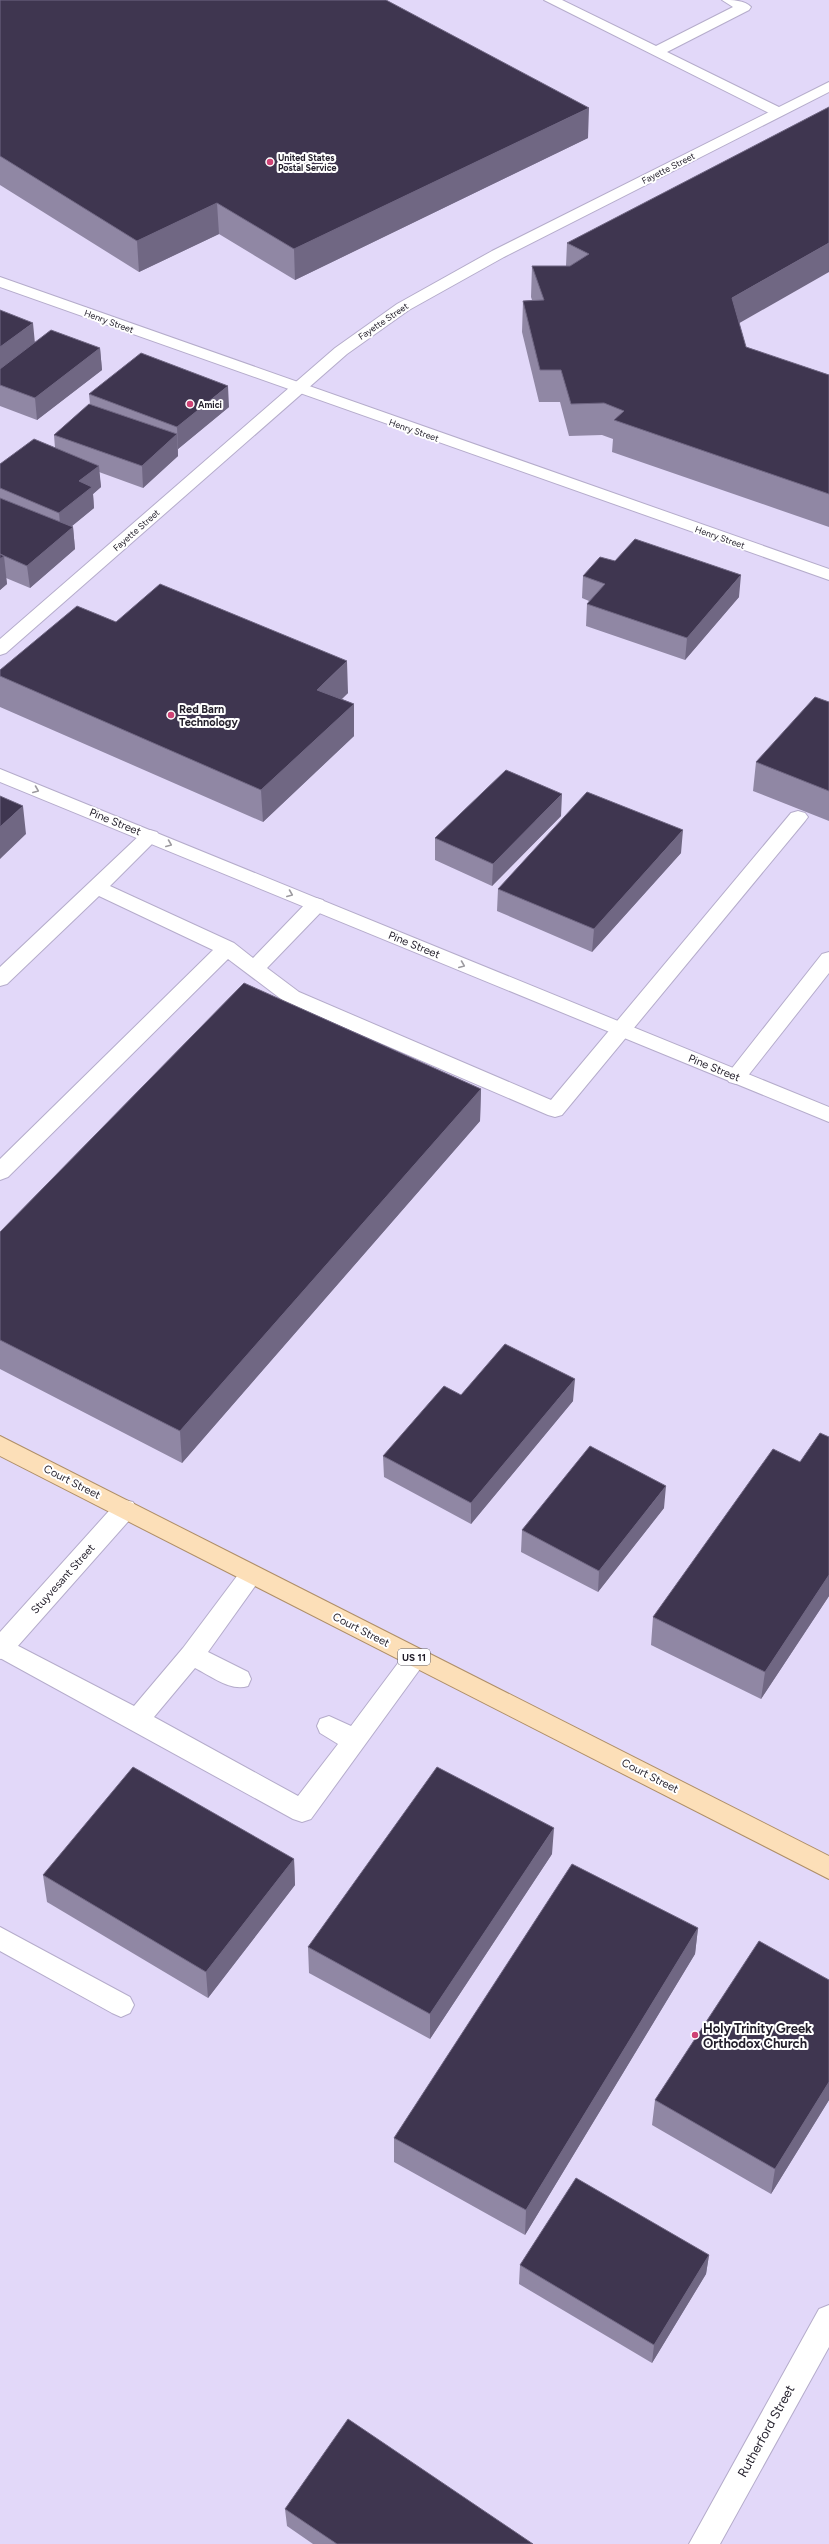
<svg xmlns="http://www.w3.org/2000/svg" width="829" height="2544" font-family="Figtree,sans-serif">
<rect width="100%" height="100%" fill="#e2d8f9"/>
<g fill="none" stroke-linecap="round" stroke-linejoin="round">
<defs>
<path id="lane" d="M544,0H562L656,46L733,7L722,0C732,0 745,0 751,7L749,10L667,52L783,109L785,112L783,115H773Z
M798,811L805,813L808,817L805,821L562,1115L555,1117L548,1115L285,1002L228,959L8,1177L0,1180V1159L213,950L99,896L7,984L0,986V967L143,832L150,830L157,832L160,836L110,886L234,943L253,958L309,900L316,898L323,900L326,905L323,910L267,968L299,992L551,1100L791,813Z
M829,952V973L743,1082L736,1084L729,1082L726,1077L729,1072L822,954Z
M251,1565L259,1568L263,1575L208,1652L248,1672L251,1679L248,1686C231,1692 211,1676 195,1668L154,1717L298,1796L338,1744L320,1733L317,1726L320,1719L329,1716L351,1726L407,1651L416,1648L425,1651L428,1658L311,1819L302,1822L293,1819L0,1658L1,1637L134,1706L183,1648L243,1568Z
M0,1927L130,1997L134,2005L130,2013L121,2017L112,2013L0,1951Z"/>
<path id="street" d="M829,82V92L504,257L409,310L347,354L6,653L0,655V639L335,348L397,304L492,251Z
M0,769L829,1107V1122L0,782Z
M125,1500L133,1502L137,1509L133,1516L9,1656L0,1659V1632L117,1502Z
M829,2305V2347L720,2544H689L819,2309Z"/>
<path id="secondary" d="M0,277L829,569V580L0,287Z"/>
<path id="primary" d="M0,1436L829,1856V1879L0,1456Z"/>
</defs>
<!-- lane casing -->
<use href="#lane" stroke="#b5accb" stroke-width="2"/>
<!-- street casing -->
<use href="#street" stroke="#b5accb" stroke-width="2"/>
<!-- secondary casing -->
<use href="#secondary" stroke="#b5accb" stroke-width="2"/>
<!-- primary casing -->
<use href="#primary" stroke="#ae8e67" stroke-width="2"/>
<!-- lane -->
<use href="#lane" fill="#fff" fill-rule="evenodd"/>
<!-- street -->
<use href="#street" fill="#fff" fill-rule="evenodd"/>
<!-- secondary -->
<use href="#secondary" fill="#fff" fill-rule="evenodd"/>
<!-- primary -->
<use href="#primary" fill="#fcdfb8" fill-rule="evenodd"/>
</g>
<!-- wall -->
<path fill="#9087a4" d="M0,0L588,138L295,280L219,234L139,272L0,185Z
M567,243L739,323L746,347L829,375V527L612,452L613,439L602,435L569,436L560,402H539L522,332L523,301L532,300L531,297L532,266H566Z
M0,310L35,342L100,348L102,370L37,420L0,406Z
M89,394L229,407L178,449V456L143,488L99,472L101,487L93,494L94,508L72,526L73,527L75,549L30,588L6,578L7,584L0,590V464L55,448L54,435L90,404Z
M583,576L739,597L685,660L586,626L587,604L589,601L582,598Z
M116,622L348,693L342,699L354,704V736L263,822L0,707V670Z
M829,702V821L753,791L756,762Z
M561,816L492,886L435,860V838Z
M681,853L592,952L497,911L498,889Z
M481,1089L480,1121L182,1463L0,1369V1232Z
M461,1395L573,1401L471,1524L384,1477L383,1456Z
M829,1437V1596L761,1699L651,1645L653,1617L800,1462Z
M664,1508L598,1592L521,1552L522,1530Z
M552,1854L430,2039L309,1973L308,1947Z
M294,1859L295,1885L208,1998L47,1902L43,1875Z
M698,1928L695,1954L525,2235L394,2162V2138Z
M829,1980V2100L771,2194L652,2125L655,2100Z
M709,2255L706,2274L652,2363L519,2284L520,2265Z
M285,2509L533,2544H313L287,2526Z"/>
<!-- shaded-wall -->
<path fill="#706783" d="M589,108L588,138L295,280L294,249Z
M217,203L219,234L139,272L137,241Z
M829,243V272L729,329L732,298Z
M33,323L35,344L0,371V347Z
M100,348L102,370L37,420L35,398Z
M228,386L229,407L178,449L177,427Z
M177,434L178,456L143,488L142,466Z
M99,466L101,487L93,494L94,508L61,535L59,513L79,481Z
M73,527L75,549L30,588L27,566Z
M4,556L7,584L0,590V559Z
M741,575L739,597L685,660L687,638Z
M347,661L348,693L317,722V690Z
M354,704V736L263,822L261,790Z
M562,794L561,816L492,886L493,864Z
M23,806L26,834L0,859V827Z
M683,830L681,853L592,952L594,929Z
M481,1089L480,1121L182,1463L180,1431Z
M575,1379L573,1401L471,1524V1503Z
M666,1486L664,1508L598,1592L599,1571Z
M829,1575V1596L761,1699L765,1672Z
M554,1828L552,1854L430,2039V2014Z
M294,1859L295,1885L208,1998L206,1972Z
M698,1928L695,1954L525,2235L526,2210Z
M829,2082V2100L771,2194L775,2169Z
M709,2255L706,2274L652,2363L654,2345Z"/>
<!-- building -->
<path fill="#3f3650" stroke="#706783" d="M0,0H386L589,108L294,249L217,203L137,241L0,156Z
M829,107V243L732,298L746,347L829,375V494L614,420L624,411L604,403L571,404L561,370H540L523,301L544,300L532,266H570L589,254L567,243Z
M0,310L33,323L0,347Z
M51,330L100,348L35,398L0,385V369Z
M141,353L228,386L177,427L89,394Z
M89,404L177,434L142,466L54,435Z
M34,439L99,466L79,481L92,487L59,513L0,488V464Z
M0,498L73,527L27,566L0,554Z
M635,539L741,575L687,638L587,604L605,584L583,576L600,557L615,561Z
M0,554L4,556L0,559Z
M160,584L347,661L317,690L354,704L261,790L0,676V670L77,606L116,622Z
M815,697L829,702V791L756,762Z
M506,770L562,794L493,864L435,838Z
M587,792L683,830L594,929L498,889Z
M0,796L23,806L0,827Z
M244,983L481,1089L180,1431L0,1340V1232Z
M505,1344L575,1379L471,1503L383,1456L444,1386L461,1395Z
M820,1433L829,1437V1575L765,1672L653,1617L773,1449L800,1462Z
M590,1446L666,1486L599,1571L522,1530Z
M133,1767L294,1859L206,1972L43,1875Z
M437,1767L554,1828L430,2014L308,1947Z
M572,1864L698,1928L526,2210L394,2138Z
M759,1941L829,1980V2082L775,2169L655,2100Z
M576,2178L709,2255L654,2345L520,2265Z
M348,2419L533,2544H337L285,2509Z"/>
<!-- one-way arrows -->
<defs><path id="oneway-chevron" d="M-2-3.5L2.5 0L-2 3.5" fill="none" stroke-width="1.6" stroke-linecap="round" stroke-linejoin="round"/></defs>
<g stroke="#9c9a9f">
<use href="#oneway-chevron" transform="translate(36 790) rotate(22)"/>
<use href="#oneway-chevron" transform="translate(169 844) rotate(22)"/>
<use href="#oneway-chevron" transform="translate(290 894) rotate(22)"/>
<use href="#oneway-chevron" transform="translate(462 965) rotate(22)"/>
</g>
<!-- markers -->
<g fill="#cf4375" stroke="#fff" stroke-width="1.5">
<circle cx="270" cy="162" r="4"/>
<circle cx="190" cy="404" r="4"/>
<circle cx="171" cy="715" r="4"/>
<circle cx="695" cy="2035" r="4"/>
</g>
<g text-anchor="middle" dominant-baseline="central" stroke-width="4" stroke-linejoin="round" paint-order="stroke">
<!-- far-poi labels -->
<g font-size="9" font-weight="bold" fill="#221e2a" stroke="#fff" text-anchor="start">
<text x="278" y="157">United States<tspan x="278" dy="10">Postal Service</tspan></text>
<text x="198" y="404">Amici</text>
</g>
<!-- far-street labels -->
<g font-size="9" fill="#221e2a" stroke="#fff">
<text transform="translate(668 168) rotate(-27)">Fayette Street</text>
<text transform="translate(109 321) rotate(20)">Henry Street</text>
<text transform="translate(383 321) rotate(-34)">Fayette Street</text>
<text transform="translate(414 430) rotate(19)">Henry Street</text>
<text transform="translate(136 530) rotate(-41)">Fayette Street</text>
<text transform="translate(720 537) rotate(19)">Henry Street</text>
</g>
<!-- shield labels -->
<rect fill="#fff" stroke="#64626a" stroke-width="1" x="398" y="1649" width="32" height="16" rx="3"/>
<g font-size="10" font-weight="bold" fill="#221e2a">
<text x="414" y="1657">US 11</text>
</g>
<!-- poi labels -->
<g font-size="11" font-weight="bold" fill="#221e2a" stroke="#fff" text-anchor="start">
<text x="179" y="709">Red Barn<tspan x="179" dy="13">Technology</tspan></text>
</g>
<!-- street labels -->
<g font-size="11" fill="#221e2a" stroke="#fff">
<text transform="translate(115 822) rotate(22)">Pine Street</text>
<text transform="translate(414 945) rotate(22)">Pine Street</text>
<text transform="translate(714 1068) rotate(22)">Pine Street</text>
<text transform="translate(72 1482) rotate(27)">Court Street</text>
<text transform="translate(63 1579) rotate(-48)">Stuyvesant Street</text>
<text transform="translate(361 1630) rotate(27)">Court Street</text>
<text transform="translate(650 1776) rotate(27)">Court Street</text>
</g>
<!-- near-poi labels -->
<g font-size="13" font-weight="bold" fill="#221e2a" stroke="#fff" text-anchor="start">
<text x="703" y="2028">Holy Trinity Greek<tspan x="703" dy="15">Orthodox Church</tspan></text>
</g>
<!-- near-street labels -->
<g font-size="13" fill="#221e2a" stroke="#fff">
<text transform="translate(766 2431) rotate(-61)">Rutherford Street</text>
</g>
</g>
</svg>
